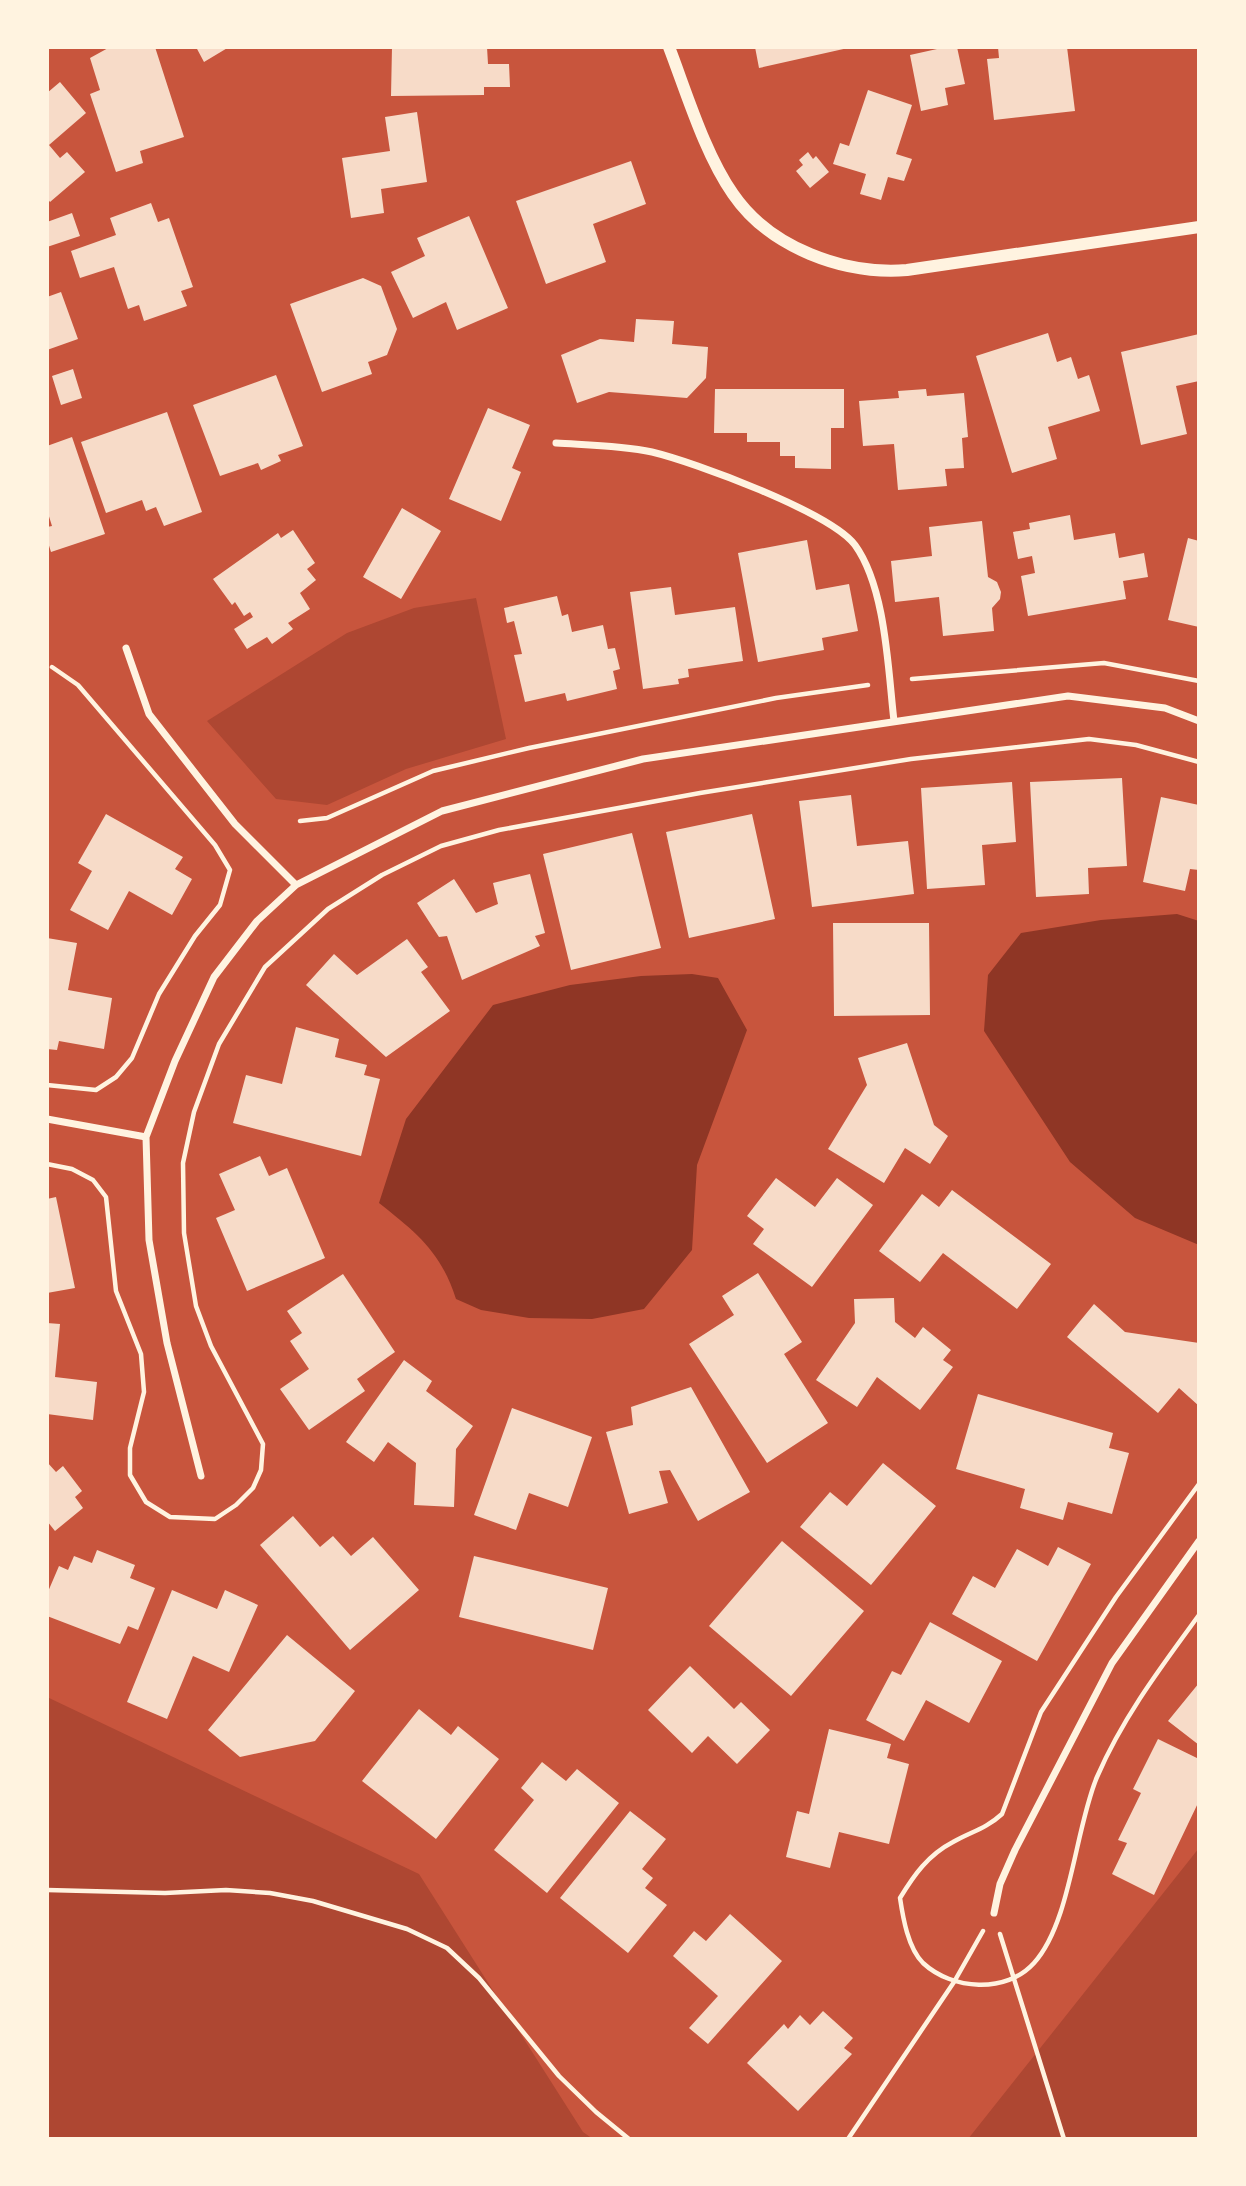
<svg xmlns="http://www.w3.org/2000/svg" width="1246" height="2186" font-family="'Crimson Pro',serif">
<rect width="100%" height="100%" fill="#c8553d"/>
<!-- green -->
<path fill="#ae4732" d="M476,598L506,739L406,769L327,805L276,799L207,721L347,633L414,608Z
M47,1697L419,1874L583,2132L593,2139H47Z
M1199,1848V2139H968Z"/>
<!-- water -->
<path fill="#8f3625" d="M1177,914L1199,921V1245L1135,1218L1070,1162L984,1031L988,975L1021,933L1101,920Z
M692,974L718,978L747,1030L697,1165L692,1250L644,1309L592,1319L529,1318L481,1310L456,1299C441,1252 417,1233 379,1203L406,1119L493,1005L570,985L641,976Z"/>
<!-- building -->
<path fill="#f7dbc8" d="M110,47H155L184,137L140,151L143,163L116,172L90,94L100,90L90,58Z
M196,47H229L204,62Z
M392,47H487L488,64H509L510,87H484V95L391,96Z
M755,47H848V48L759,68Z
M946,47H957L965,84L945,88L948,105L921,111L910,55Z
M998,47H1067L1075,111L994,120L987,59L999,58Z
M60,82L86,113L49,145L60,158L67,152L85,172L50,202L47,198V93Z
M868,90L912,105L896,154L912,159L904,181L888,177L881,200L860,194L866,174L833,164L840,143L849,146Z
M417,112L427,182L381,189L384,213L351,218L342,158L390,151L385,117Z
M808,152L813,159L816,156L829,172L810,188L796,171L803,165L799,160Z
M631,161L646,204L593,224L606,262L546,284L516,201Z
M151,203L158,222L169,218L193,287L181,291L187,306L144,321L139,305L128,309L114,267L80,278L71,251L116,235L110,218Z
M72,213L80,236L47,247V222Z
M469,216L508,308L457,330L446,302L413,318L391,272L425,256L417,238Z
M363,278L381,286L397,329L387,355L368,362L372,374L322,392L290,304Z
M61,292L78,339L47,350V297Z
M636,319L674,321L672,344L708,347L706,378L687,398L609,392L577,403L561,355L600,339L634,342Z
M1048,333L1057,362L1071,357L1078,379L1089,375L1100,411L1048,427L1057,459L1012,473L976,356Z
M1199,334V381L1176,386L1187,434L1141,445L1121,352Z
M73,369L82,398L61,405L52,376Z
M276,375L303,446L278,455L281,461L261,470L258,463L220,476L193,405Z
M715,389H844V428H831V469L795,468V456H780V442H747V433H714Z
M926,389L927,396L964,393L968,437L962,438L964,468L945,469L947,486L898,490L894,444L863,446L859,401L899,398L898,391Z
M488,408L530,425L512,468L521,472L501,521L449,499Z
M167,412L202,512L164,526L156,507L146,511L142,500L106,513L81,442Z
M72,437L105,534L51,552L47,539V527L52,526L47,510V446Z
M402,508L441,531L401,599L363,577Z
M1070,515L1074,540L1115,533L1119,558L1144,553L1148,577L1123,581L1126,599L1028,616L1021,576L1035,573L1032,556L1018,559L1013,532L1030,529L1029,523Z
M982,521L988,577L997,582L1001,592L1000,599L992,608L994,631L943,636L939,597L895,602L891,561L932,556L929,527Z
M293,530L315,563L307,569L316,580L300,593L310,609L288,623L293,629L272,644L267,637L247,649L234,629L253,617L250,612L244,616L235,602L232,605L213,579L278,533L281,538Z
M1188,538L1199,541V627L1168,620Z
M807,540L816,590L849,584L858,631L822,638L824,650L758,662L738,553Z
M671,587L675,615L735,607L743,661L688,669L689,677L678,679L679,684L643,689L630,592Z
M557,596L562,616L568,614L572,632L603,625L608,649L615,648L620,669L613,671L617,689L567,701L565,693L525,702L514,655L522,654L514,621L507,623L504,608Z
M1122,778L1127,866L1088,868L1089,894L1036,897L1030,782Z
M1012,782L1016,842L982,845L985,885L927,889L921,788Z
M851,795L857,846L908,841L914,894L812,907L799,801Z
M1161,797L1199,805V870L1190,869L1185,891L1143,882Z
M106,814L183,857L175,869L192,879L172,915L129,891L108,930L70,910L92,871L78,863Z
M752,814L775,919L689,938L666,832Z
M632,833L661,948L571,970L543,854Z
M530,874L545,933L535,936L540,946L462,980L447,936L439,937L417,903L454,879L476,913L498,904L493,883Z
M833,923H929L930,1015L834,1016Z
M47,938L77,943L68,990L112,998L104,1049L59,1041L57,1050L47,1049Z
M407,939L428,967L421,972L450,1011L386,1057L306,985L334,954L357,975Z
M296,1027L339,1039L335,1057L367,1065L364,1075L380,1079L361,1156L233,1123L246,1075L282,1084Z
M907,1043L934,1125L948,1136L930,1164L905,1148L884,1183L828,1149L867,1085L858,1058Z
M260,1156L269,1176L287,1168L325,1258L247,1291L216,1218L235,1210L219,1174Z
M776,1178L815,1207L837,1178L873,1205L812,1287L753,1244L764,1229L747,1216Z
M952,1190L1051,1264L1017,1309L943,1253L920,1282L879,1251L922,1194L939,1207Z
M56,1197L75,1288L47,1293V1199Z
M758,1273L802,1342L784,1354L828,1423L767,1463L689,1344L734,1315L722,1296Z
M343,1274L395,1352L357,1379L365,1391L309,1430L280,1389L309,1369L290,1341L302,1333L287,1311Z
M894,1298L895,1322L915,1338L923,1327L951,1350L943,1360L953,1367L920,1410L877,1377L857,1407L816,1380L855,1323L854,1299Z
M1094,1304L1125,1332L1199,1343V1406L1179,1388L1158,1413L1067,1337Z
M47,1323L60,1324L55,1377L97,1382L93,1420L47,1414Z
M404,1360L432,1381L426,1391L473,1426L456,1449L454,1507L414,1505L416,1463L388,1442L374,1462L346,1442Z
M691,1387L750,1492L698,1521L670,1470L659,1471L668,1503L629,1514L606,1432L633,1425L631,1407Z
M978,1394L1113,1433L1109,1448L1129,1453L1112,1514L1068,1502L1063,1520L1020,1508L1025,1489L956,1469Z
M512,1408L592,1437L568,1507L529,1493L516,1530L474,1515Z
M47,1462L56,1472L63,1466L82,1491L75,1497L83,1508L55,1531L47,1521Z
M883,1463L936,1506L871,1585L800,1527L830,1492L847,1506Z
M293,1516L320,1547L333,1536L351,1556L373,1537L419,1590L350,1650L260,1545Z
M782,1541L864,1611L791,1696L709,1626Z
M1058,1547L1091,1564L1037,1661L952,1614L973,1576L995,1588L1017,1549L1048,1566Z
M97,1550L135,1565L130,1578L155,1588L138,1630L128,1626L120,1644L47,1616V1594L59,1566L68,1570L74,1556L92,1563Z
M474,1556L608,1588L593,1650L459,1617Z
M172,1590L217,1609L225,1590L258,1605L229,1672L193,1656L167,1719L127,1702Z
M930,1622L1002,1661L969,1723L926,1700L904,1741L866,1720L892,1671L901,1675Z
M287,1635L355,1691L315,1741L240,1757L208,1730Z
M690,1666L734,1709L741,1702L770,1730L737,1764L708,1736L692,1753L648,1710Z
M1199,1683V1745L1168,1721Z
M419,1709L451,1735L458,1726L499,1759L436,1839L362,1781Z
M829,1729L891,1744L887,1758L909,1764L889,1844L839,1832L830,1868L786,1857L797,1811L809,1814Z
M1158,1739L1199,1759V1801L1154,1895L1112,1874L1127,1843L1118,1840L1141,1793L1133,1789Z
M542,1762L566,1781L577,1769L619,1803L547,1893L494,1850L534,1800L521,1788Z
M630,1811L666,1839L642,1869L653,1878L645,1888L667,1905L628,1953L560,1898Z
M730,1914L782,1961L708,2044L689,2028L718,1996L673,1956L694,1931L706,1941Z
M823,2011L853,2038L844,2048L852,2054L798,2111L747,2063L784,2024L788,2029L800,2015L810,2025Z"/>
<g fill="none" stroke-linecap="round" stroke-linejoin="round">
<!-- path -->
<path stroke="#fff3e0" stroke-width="4.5" d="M912,679L1104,663L1199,681
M300,821L327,818L433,771L529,748L776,698L868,685
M47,1085L96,1090L116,1077L132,1058L159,994L195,936L220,905L230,870L215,845L78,685L52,667
M47,1164L72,1169L93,1180L106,1197L116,1291L141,1354L144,1392L130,1448V1475L146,1502L170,1517L215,1519L236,1505L253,1488L261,1470L263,1444L211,1346L196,1306L184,1233L183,1163L194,1112L219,1044L265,967L328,909L382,875L441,846L499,830L700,793L911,759L1089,739L1136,745L1199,762
M1199,1484L1116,1597L1041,1712L1002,1814C987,1828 971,1832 953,1842C928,1855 914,1875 900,1898C903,1918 908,1948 923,1963C952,1990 1006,1994 1034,1963C1071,1922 1075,1829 1097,1777C1123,1717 1161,1667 1199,1615
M47,1890L165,1893L226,1890L270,1893L313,1901L407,1929L447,1948L479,1978L559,2076L596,2112L629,2139
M1000,1934L1064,2139
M848,2139L954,1982L983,1931"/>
<!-- minor -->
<path stroke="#fff3e0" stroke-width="7" d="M556,443C587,445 620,445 652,452C694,462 830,512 855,545C886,588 888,670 894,721
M126,648L149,714L235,824L296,885
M47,1119L146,1137
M201,1476L167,1343L149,1240L146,1137L175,1061L214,977L257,921L296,885L442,811L643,759L1068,696L1165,708L1199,721
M994,1913L1000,1884L1015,1850L1112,1663L1199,1541"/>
<!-- tertiary -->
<path stroke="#fff3e0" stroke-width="12" d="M669,47C687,94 705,154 733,194C770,248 844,275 907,270L1199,227"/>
</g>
<!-- border -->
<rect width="1246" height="2186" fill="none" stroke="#fff3e0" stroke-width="98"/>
</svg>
